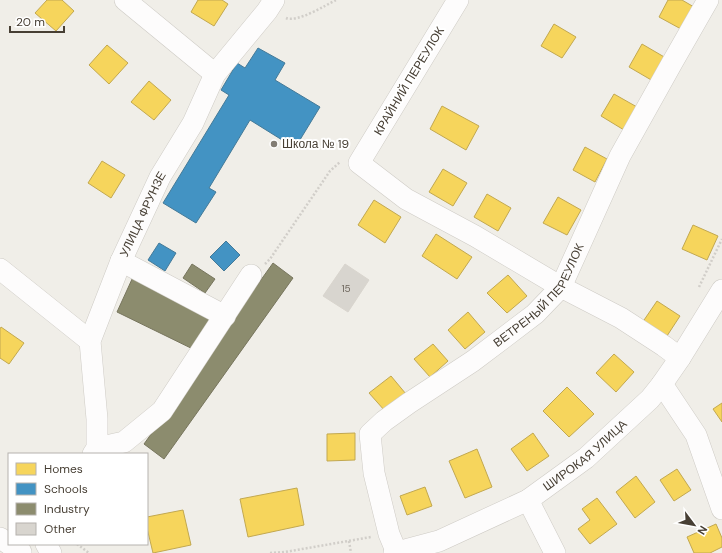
<svg xmlns="http://www.w3.org/2000/svg" width="722" height="553" font-family="'DM Sans',sans-serif">
<rect width="100%" height="100%" fill="#f0eee8"/>
<!-- homes -->
<path fill="#f6d55c" stroke="#c2a850" d="M47,0H62L74,11L56,31L35,13Z
M198,0H222L228,4L214,26L191,12Z
M668,0H682L694,7L681,29L659,17Z
M554,24L576,37L562,58L541,46Z
M642,44L666,58L653,81L629,67Z
M107,45L128,63L109,84L89,65Z
M149,81L171,100L154,120L131,102Z
M614,94L637,107L624,130L601,116Z
M442,106L479,126L466,150L430,129Z
M585,147L607,159L595,182L573,170Z
M102,161L125,175L111,198L88,183Z
M443,169L467,183L453,206L429,192Z
M487,194L511,208L498,231L474,217Z
M558,197L581,210L567,235L543,223Z
M374,200L401,217L385,243L358,225Z
M693,225L718,236L707,260L682,249Z
M436,234L472,257L457,279L422,256Z
M508,275L527,296L507,313L487,293Z
M657,301L680,316L665,339L642,323Z
M468,312L485,332L465,349L448,330Z
M1,327L24,343L9,364L0,358V329Z
M433,344L448,361L430,377L414,359Z
M614,354L634,372L616,392L596,373Z
M391,376L406,394L385,411L369,393Z
M567,387L594,414L569,437L543,411Z
M722,403V422L713,409Z
M355,433V460L327,461V434Z
M533,433L549,456L527,471L511,449Z
M477,449L492,487L465,498L449,461Z
M677,469L691,490L674,501L660,480Z
M636,476L655,502L635,518L616,492Z
M425,487L432,506L407,515L400,496Z
M297,488L304,525L248,537L240,499Z
M597,498L617,524L590,544L578,529L590,520L582,509Z
M183,510L191,545L153,553L147,528V517Z
M716,524L722,538V547L710,553H694L687,537Z"/>
<!-- schools -->
<path fill="#4393c3" stroke="#447a98" d="M258,48L285,63L275,80L320,107L295,148L250,120L209,188L216,192L196,223L163,203L229,95L221,90L237,63L245,68Z
M226,241L240,255L224,271L210,257Z
M159,243L176,253L165,271L148,260Z"/>
<!-- industry -->
<path fill="#8c8c6e" stroke="#77755d" d="M273,263L293,278L164,459L144,444Z
M192,264L215,279L205,293L183,278Z
M133,277L216,318L199,352L117,312Z"/>
<!-- building -->
<path fill="#d8d5cf" stroke="#d9d5ce" d="M345,264L369,280L348,312L323,296Z"/>
<g fill="none" stroke-linecap="round" stroke-linejoin="round">
<defs>
<g id="minor">
<path d="M125,0L215,74"/>
<path d="M458,0L359,163L406,199L475,236L561,287L621,318L664,346L680,358"/>
<path d="M121,261L225,316"/>
<path d="M0,269L90,341"/>
<path d="M662,384L696,435L722,509"/>
<path d="M97,448L124,442L162,411L251,275"/>
<path id="s1" d="M93,454L97,448V419L90,341L121,261L160,177L193,123L215,74L267,11L274,0"/>
<path d="M528,500L555,553"/>
<path d="M0,538L21,552"/>
<path d="M46,544L51,553"/>
<path id="s2" d="M394,553L439,541L528,500L586,458L650,399L662,384L680,358L722,290"/>
<path id="s3" d="M397,553L389,534L374,473L370,434L384,421L409,403L473,361L535,314L561,287L620,156L672,63L708,0"/>
</g>
</defs>
<!-- minor casing -->
<use href="#minor" stroke="#cecbc5" stroke-width="22"/>
<!-- path -->
<path stroke="#d1cec9" stroke-width="2.5" stroke-dasharray="2 2" stroke-linecap="butt" d="M286,18C297,23 326,5 336,0
M265,264L270,259L330,171L340,162
M699,287L722,239
M349,541L351,553
M77,544L89,553
M270,553L285,552L371,537"/>
<!-- minor -->
<use href="#minor" stroke="#fdfcfc" stroke-width="21"/>
</g>
<!-- markers -->
<circle fill="#827c73" stroke="#fff" stroke-width="1.5" cx="274" cy="144" r="4"/>
<g text-anchor="middle" dominant-baseline="central" stroke-width="4" stroke-linejoin="round" paint-order="stroke">
<!-- number labels -->
<g font-size="10" fill="#6d665c">
<text x="346" y="288">15</text>
</g>
<!-- street labels -->
<g font-size="12" fill="#473f34" stroke="#fff">
<text transform="translate(409 81) rotate(-59)">КРАЙНИЙ ПЕРЕУЛОК</text>
<text stroke="none"><textPath href="#s1" startOffset="252">УЛИЦА ФРУНЗЕ</textPath></text>
<text stroke="none"><textPath href="#s3" startOffset="344">ВЕТРЕНЫЙ ПЕРЕУЛОК</textPath></text>
<text stroke="none"><textPath href="#s2" startOffset="217">ШИРОКАЯ УЛИЦА</textPath></text>
</g>
<!-- poi labels -->
<g font-size="12" fill="#473f34" stroke="#fff" text-anchor="start">
<text x="282" y="144">Школа № 19</text>
</g>
</g>
<!-- legend -->
<rect x="8" y="453" width="140" height="92" fill="#ffffff" stroke="#b5b2ae"/>
<rect x="16" y="463" width="20" height="12" fill="#f6d55c" stroke="#b5b2ae"/>
<text x="44" y="473" font-size="12" fill="#473f34">Homes</text>
<rect x="16" y="483" width="20" height="12" fill="#4393c3" stroke="#b5b2ae"/>
<text x="44" y="493" font-size="12" fill="#473f34">Schools</text>
<rect x="16" y="503" width="20" height="12" fill="#8c8c6e" stroke="#b5b2ae"/>
<text x="44" y="513" font-size="12" fill="#473f34">Industry</text>
<rect x="16" y="523" width="20" height="12" fill="#d8d5cf" stroke="#b5b2ae"/>
<text x="44" y="533" font-size="12" fill="#473f34">Other</text>
<!-- north arrow -->
<g transform="translate(694 525) rotate(122)" stroke="#ffffff" stroke-width="3" paint-order="stroke">
<path d="M0-3L7 15L0 10L-7 15Z" fill="#473f34"/>
<text y="-6" font-size="11" font-weight="bold" text-anchor="middle" fill="#473f34">N</text>
</g>
<!-- scale -->
<path d="M10 26v6h54v-6" fill="none" stroke="#473f34" stroke-width="2"/>
<text x="16" y="26" font-size="12" fill="#473f34" stroke="#ffffff" stroke-width="3" paint-order="stroke">20 m</text>
</svg>
